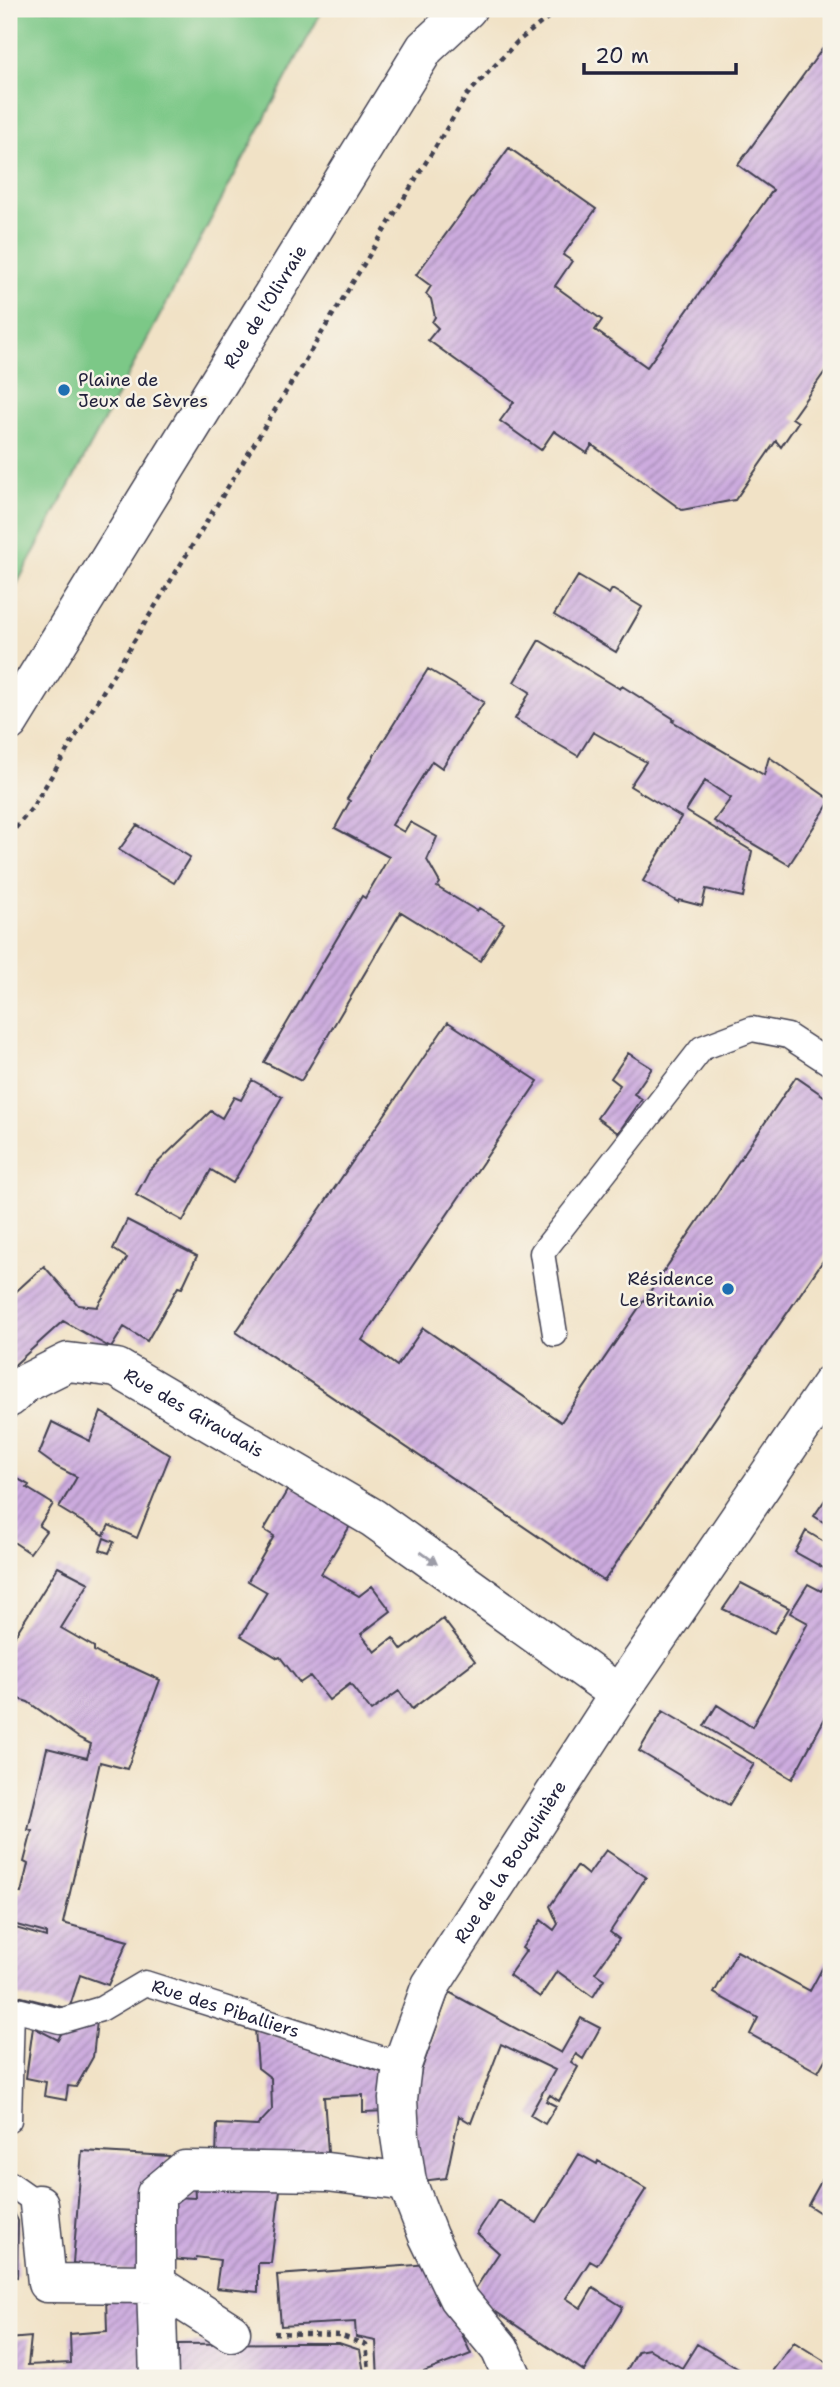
<svg xmlns="http://www.w3.org/2000/svg" width="840" height="2387" font-family="'Shantell Sans',sans-serif">
<defs>
<pattern id="building-hatch" width="6" height="6" patternUnits="userSpaceOnUse" patternTransform="scale(1.75)"><rect width="6" height="6" fill="#cdacdf"/><path d="M-1 1l2-2M0 6l6-6M5 7l2-2" fill="none" stroke="#a68cb6"/></pattern>
</defs>
<rect width="100%" height="100%" fill="#f7f3e8"/>
<filter id="ink" filterUnits="userSpaceOnUse"><feTurbulence type="fractalNoise" baseFrequency=".0143" numOctaves="2"/><feDisplacementMap in="SourceGraphic" scale="14" xChannelSelector="R" yChannelSelector="G"/><feConvolveMatrix kernelMatrix="1 2 1 2 8 2 1 2 1" color-interpolation-filters="sRGB"/></filter>
<filter id="wash" filterUnits="userSpaceOnUse"><feTurbulence type="fractalNoise" baseFrequency=".00686" numOctaves="4" result="noise"/><feDisplacementMap in="SourceGraphic" scale="28" xChannelSelector="R" yChannelSelector="G"/><feGaussianBlur stdDeviation="1.57" result="paint"/><feColorMatrix in="noise" values="0 0 0 0 0 0 0 0 0 0 0 0 0 0 0 0 0 1.4 0 .05"/><feComposite in="paint" operator="in"/></filter>
<g filter="url(#wash)">
<rect width="100%" height="100%" fill="#f1e2c6"/>
<!-- pitch -->
<path fill="#7bc887" stroke="#4e7561" stroke-width="2" d="M9,9H323L9,599Z"/>
<g id="blocks">
<!-- building -->
<path fill="url(#building-hatch)" d="M831,37V363L792,418L798,422L781,447L776,441L735,500L682,510L592,445L587,453L554,431L541,450L500,421L514,402L428,340L438,328L432,322L435,317L431,299L426,294L431,286L416,275L509,148L596,209L563,255L572,261L555,286L602,320L595,330L647,367L773,190L738,165Z
M578,576L609,594L612,589L642,607L616,652L554,615Z
M539,640L620,689L622,686L674,719L672,721L764,775L769,757L831,800L789,865L714,821L731,798L705,781L686,811L752,851L743,897L706,889L702,906L679,900L678,902L643,881L681,817L630,786L646,762L593,732L578,756L515,719L530,692L514,682Z
M428,669L484,702L442,768L432,761L392,825L404,832L410,822L437,837L427,860L440,883L437,887L477,911L479,908L504,923L480,961L401,912L301,1081L264,1062L362,896L365,898L389,857L335,828L350,801L347,799Z
M137,825L190,857L174,883L119,850Z
M448,1022L538,1081L362,1340L397,1366L423,1328L561,1422L796,1077L831,1101V1249L604,1581L236,1332Z
M628,1053L652,1068L634,1094L642,1099L618,1133L597,1118L620,1085L611,1078Z
M252,1080L282,1097L233,1183L211,1170L183,1221L136,1195L149,1171L211,1111L222,1118L234,1097L241,1100Z
M127,1220L197,1256L182,1288L178,1287L147,1341L124,1327L111,1348L63,1321L9,1370V1298L44,1266L78,1305L97,1307L127,1258L113,1249Z
M101,1412L170,1455L137,1538L109,1525L104,1535L59,1508L77,1477L57,1467L39,1454L52,1422L90,1441Z
M9,1474L29,1485L27,1488L53,1504L39,1526L46,1531L30,1553L9,1539Z
M291,1484L353,1521L321,1574L359,1596L372,1586L391,1611L361,1634L375,1652L393,1638L402,1650L443,1619L475,1661L412,1709L399,1691L371,1711L350,1684L329,1700L310,1676L300,1683L280,1657L278,1658L241,1636L267,1592L248,1581L274,1536L264,1530Z
M831,1491V1527L814,1516Z
M806,1531L831,1546V1572L795,1552Z
M104,1538L114,1542L109,1553L100,1550Z
M58,1567L89,1583L61,1628L94,1647V1651L110,1660L134,1668L160,1680L127,1769L100,1762L63,1923L128,1941L108,1985L80,1975L69,2009L14,1995L15,1985L9,1983V1926L46,1937V1933L9,1923V1891L21,1893L28,1864L24,1862L32,1831L28,1830L47,1748L87,1758L91,1744L79,1738L28,1702L9,1696V1645Z
M831,1576V1707L792,1779L704,1726L717,1705L752,1727L808,1623L790,1613L808,1584L821,1591Z
M741,1583L789,1608L774,1633L723,1609Z
M663,1711L754,1764L729,1805L639,1751Z
M606,1850L646,1877L610,1932L619,1939L595,1973L604,1979L593,1997L557,1971L540,1997L509,1975L526,1951L522,1948L541,1920L554,1930L558,1924L550,1906L577,1866L588,1875Z
M737,1951L810,1991L831,1952V2049L818,2072L750,2034L758,2018L714,1993Z
M449,1992L561,2053L581,2018L600,2028L583,2059L576,2054L571,2062L578,2067L559,2101L550,2095L546,2101L556,2106L545,2124L530,2115L555,2070L501,2044L471,2123L459,2116L446,2178L422,2181L413,2110L421,2071Z
M97,2021L93,2057L76,2087L68,2086L66,2100L44,2096L46,2082L26,2078L33,2027L58,2040L63,2030Z
M255,2029L384,2073L387,2111L363,2112V2095L324,2097L329,2166L216,2160L217,2124L257,2126L272,2110L271,2078L258,2068Z
M82,2151L169,2156L138,2272L73,2263Z
M579,2154L597,2164L598,2161L646,2189L597,2265L590,2261L566,2298L581,2308L593,2288L623,2307L584,2371L471,2295L499,2253L477,2233L498,2200L537,2223Z
M828,2169L831,2171V2220L808,2205Z
M194,2177L281,2182L271,2263H258V2292L216,2288L220,2260L196,2257L195,2261L170,2259L172,2197L195,2198Z
M9,2202L18,2221L17,2277L9,2276Z
M430,2264L471,2354L408,2378H378L376,2341L356,2337L355,2322L281,2326L277,2275Z
M145,2295L148,2378H9V2339L31,2337L28,2365L71,2363L70,2334L107,2331L106,2296Z
M794,2342L831,2365V2378H767Z
M297,2343H339L360,2350L365,2378H178V2344Z
M697,2344L750,2376L749,2378H622L638,2351L649,2349L682,2368Z"/>
</g>
</g>
<g filter="url(#ink)">
<use href="#blocks" fill-opacity="0" stroke="#413f50" stroke-width="2"/>
<g fill="none" stroke-linecap="round" stroke-linejoin="round">
<defs>
<g id="service">
<path d="M555,1334L542,1253L702,1048L752,1029L788,1036L831,1064"/>
<path id="s1" d="M9,2008L60,2021L101,2009L145,1983L402,2065"/>
<path d="M9,2120L12,2009"/>
<path d="M9,2183L39,2204"/>
</g>
<g id="minor">
<path id="s2" d="M9,722L425,48L467,9"/>
<path id="s3" d="M9,1398L24,1384L68,1362L117,1368L373,1518L619,1694"/>
<path d="M39,2204L47,2283L156,2284L159,2378"/>
<path d="M231,2332L156,2284V2194L185,2170L327,2172L407,2182"/>
<path id="s4" d="M513,2378L500,2349L458,2298L428,2236L407,2182L400,2136L398,2099L402,2065L431,1985L619,1694L831,1384"/>
</g>
</defs>
<!-- service casing -->
<use href="#service" stroke="#413f50" stroke-width="27"/>
<!-- minor casing -->
<use href="#minor" stroke="#413f50" stroke-width="41"/>
<!-- path -->
<path stroke="#413f50" stroke-width="4.5" stroke-dasharray="5 5" stroke-linecap="butt" d="M9,836L32,808L467,95L517,42L559,9
M274,2333L339,2335L366,2345L370,2378"/>
<!-- service -->
<use href="#service" stroke="#fff" stroke-width="24"/>
<!-- minor -->
<use href="#minor" stroke="#fff" stroke-width="38"/>
</g>
<!-- one-way arrows -->
<defs><path id="oneway-solid" d="M-6-.8H1V-3.2L6.5 0L1 3.2V.8H-6Z" transform="scale(1.75)"/></defs>
<use fill="#9c9ca7" href="#oneway-solid" transform="translate(429 1558) rotate(36)"/>
</g>
<!-- markers -->
<g fill="#1f6fb2" stroke="#f7f3e8" stroke-width="2.5">
<circle cx="64" cy="390" r="7"/>
<circle cx="728" cy="1289" r="7"/>
</g>
<g text-anchor="middle" dominant-baseline="central" stroke-width="5" stroke-linejoin="round" paint-order="stroke">
<!-- street labels -->
<g font-size="18" fill="#22223b" stroke="#f7f3e8">
<text stroke="none"><textPath href="#s2" startOffset="488">Rue de l'Olivraie</textPath></text>
<text stroke="none"><textPath href="#s3" startOffset="208">Rue des Giraudais</textPath></text>
<text stroke="none"><textPath href="#s4" startOffset="574">Rue de la Bouquinière</textPath></text>
<text stroke="none"><textPath href="#s1" startOffset="231">Rue des Piballiers</textPath></text>
</g>
<!-- poi labels -->
<g font-size="18" fill="#22223b" stroke="#f7f3e8" text-anchor="start">
<text x="78" y="380">Plaine de<tspan x="78" dy="21">Jeux de Sèvres</tspan></text>
<text x="714" y="1279" text-anchor="end">Résidence<tspan x="714" dy="21">Le Britania</tspan></text>
</g>
</g>
<!-- margin -->
<rect width="840" height="2387" fill="none" stroke="#f7f3e8" stroke-width="35"/>
<!-- scale -->
<path d="M584 63v10h152v-10" fill="none" stroke="#22223b" stroke-width="3.5"/>
<text x="595" y="63" font-size="21" fill="#22223b" stroke="#f7f3e8" stroke-width="5" paint-order="stroke">20 m</text>
</svg>
